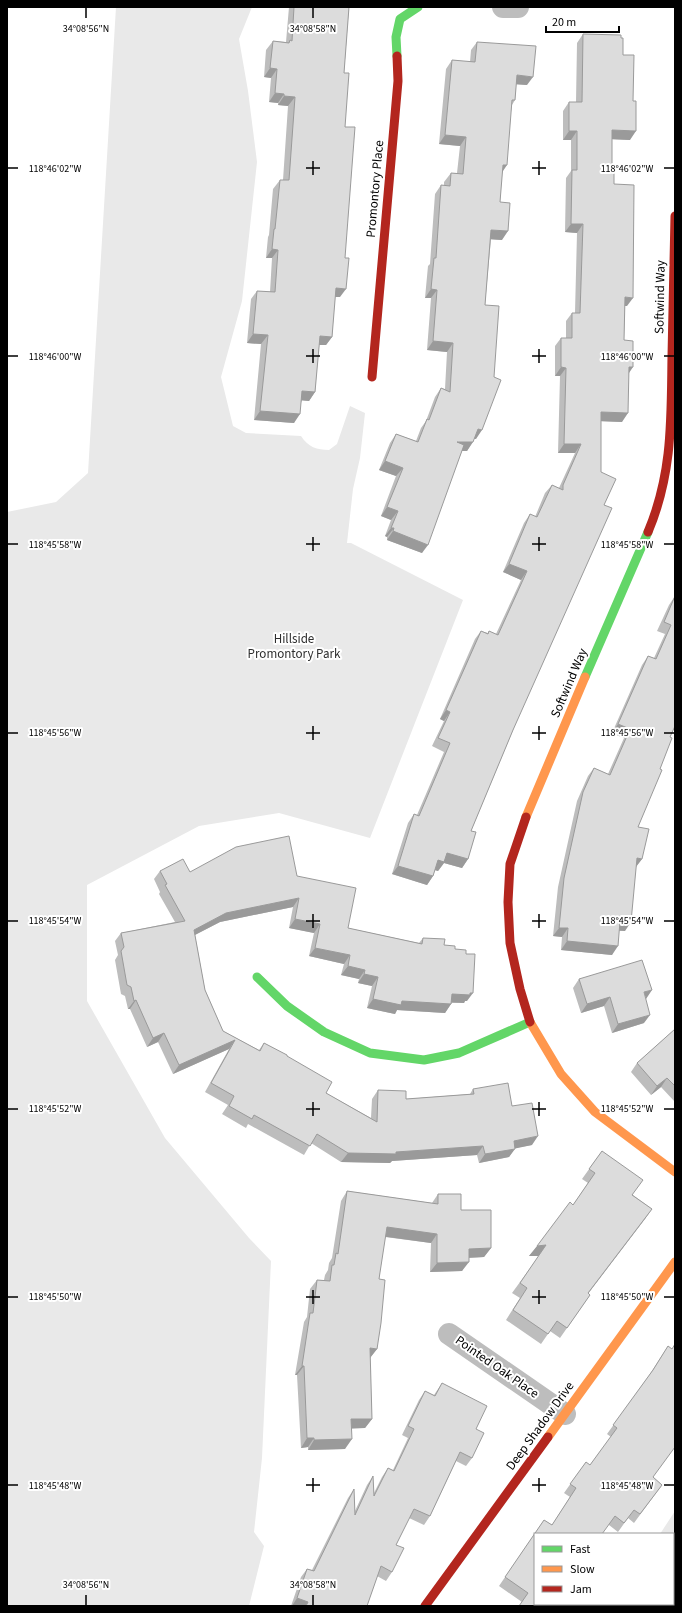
<svg xmlns="http://www.w3.org/2000/svg" width="682" height="1613" font-family="'Source Sans 3',sans-serif">
<rect width="100%" height="100%" fill="#fff"/>
<!-- green -->
<path fill="#e9e9e9" d="M116,7H252L239,39L248,91L257,162L242,301L221,377L233,426L246,433L301,436C308,447 317,450 329,450L337,444L350,406L365,413L360,458L353,489L347,543H351L463,600L370,838L279,813L199,826L87,885V1001L165,1138L249,1238L271,1261L262,1458L254,1532L264,1546L249,1606H7V512L56,502L88,473Z
M675,1511V1606H611L612,1604H673V1534H660Z"/>
<g fill="none" stroke-linecap="round" stroke-linejoin="round">
<!-- street -->
<path stroke="#bdbdbd" stroke-width="22" d="M503,7H518
M449,1334L565,1414"/>
<!-- fast -->
<path stroke="#63d668" stroke-width="9" d="M397,56L396,37L400,19L418,7
M585,677L648,532
M257,977L287,1006L324,1032L370,1053L424,1060L459,1053L530,1022"/>
<!-- slow -->
<path stroke="#ff974d" stroke-width="9" d="M526,817L585,677
M530,1022L561,1074L595,1112L675,1172
M548,1437L675,1262"/>
<!-- jam -->
<path stroke="#b3261e" stroke-width="9" d="M372,377L398,81L397,56
M648,532C673,473 671,418 672,356C673,309 674,263 675,216
M526,817L510,864L508,902L510,943L520,989L530,1022
M425,1606L548,1437"/>
</g>
<!-- wall -->
<path fill="#bdbdbd" d="M289,7H349L344,73L345,127L340,297H335L332,337L326,345H319L315,392L309,401L302,400L294,423L254,420L261,344L247,343L251,299L257,291L270,292L272,258H266L268,237L269,235L273,189L280,180H283L288,106L278,105V103L269,102L271,78L264,77L266,50L273,41L286,42Z
M583,34L621,38L623,55L630,140L612,139V170L614,184L627,306H625L624,340L629,372L622,422L601,421V472L604,505L513,730L471,831L468,859L462,868L444,863L438,871L435,870L433,876L427,885L392,874L408,823L414,814L417,815L444,752L432,746L444,721L440,719L475,639L481,631L488,633L489,631L496,634L521,580L503,572L524,523L530,514L535,517L545,493L552,485L559,488L575,453H558L560,376H555V346L561,338H566V321L572,313H575L577,233L565,232L566,178L571,171V140H563V111L569,102H576L577,43Z
M477,42L527,85L516,84L515,100L512,105L502,172L500,202L502,240L491,239L485,305L476,439H474L467,451H462L422,553L387,540V537L385,536L391,520L381,516L396,476L379,470L390,443L396,434L416,441L421,428L426,421L435,397L441,388L445,389L447,352L427,350L431,298H425L428,266L430,264L435,194L441,185L444,186V182L451,173H457L460,146L439,144L446,69L452,60L470,62L471,50Z
M675,596L670,737L660,769L638,827L642,859L636,867L625,931H619L612,955L561,950L562,937L553,936L558,887L577,801L588,776L594,768L608,774L624,738L612,733L642,665L648,656L654,658L665,634L657,631L669,605Z
M160,871L297,876L348,928L419,943L423,938L444,945L466,954L467,1001H465L464,1003H452L451,1004L445,1013L397,1010L395,1014L367,1008L372,986L358,983L359,979L341,975L344,964L309,956L314,933L289,928L293,907L220,922L195,935L205,990L223,1031L259,1050L264,1043L287,1056L326,1093L371,1118L372,1099L378,1090L406,1099L470,1094L473,1089L512,1106L532,1145L515,1148L509,1157L479,1163L477,1155L392,1161L390,1163L341,1162L311,1143L304,1155L248,1124L246,1128L222,1114L228,1105L205,1092L229,1049L173,1074L158,1042L147,1047L130,1009H128L125,996L121,994L115,960L118,955L115,941L121,933L175,922L159,894L160,892L154,879Z
M579,979L646,999L644,1023L612,1033L604,1006L581,1013L573,988Z
M675,1029V1102L661,1087L651,1095L631,1072L637,1063Z
M602,1151L633,1195L652,1209L588,1293L590,1295L560,1338L550,1331L541,1344L506,1320L520,1298L512,1293L539,1256H529L573,1205L588,1183L582,1179Z
M347,1191L432,1203L438,1194L461,1210L491,1248L484,1257L469,1258L462,1271L430,1272L431,1243L385,1237L379,1279L377,1349L370,1358L372,1419L365,1428H351L345,1449L308,1450V1447L301,1448L297,1375H295L304,1322L307,1317L310,1289L317,1280H324L325,1275L328,1270L329,1263L332,1258L341,1201Z
M668,1346L653,1477L662,1485L634,1523L628,1518L618,1532L609,1525L535,1534L563,1606L522,1602L499,1586L544,1520L552,1525L570,1497L564,1493L586,1462L590,1465L611,1437L607,1434L648,1377Z
M442,1383L476,1429L472,1458L466,1466L456,1461L430,1516L424,1525L409,1518L396,1545L392,1572L386,1581L377,1576L367,1606H291L301,1577L307,1569L312,1570L348,1498L354,1489L355,1511L367,1485L373,1476L374,1493L382,1477L388,1468L393,1470L408,1438L402,1435L419,1400L425,1391L434,1395Z"/>
<!-- shaded-wall -->
<path fill="#9a9a9a" d="M270,68L277,69L271,78L264,77Z
M517,75L533,77L527,85L511,84Z
M275,93L284,94L278,103L269,102Z
M284,96L295,97L288,106L278,105Z
M612,130L636,131L630,140L606,139Z
M569,131H577L571,140H563Z
M445,135L466,137L460,146L439,144Z
M503,165H507L501,174Z
M571,224H583L577,233L565,232Z
M491,230L508,231L502,240L485,239Z
M272,249L278,250L272,258H266Z
M336,288L346,289L340,297H329Z
M431,289L437,290L431,298H425Z
M625,297L633,298L627,306H619Z
M253,334L268,335L261,344L247,343Z
M320,336L332,337L326,345H314Z
M433,341L453,343L447,352L427,350Z
M561,367L566,368L560,376H555Z
M629,367H633L627,376Z
M302,391L315,392L309,401L296,400Z
M260,411L300,414L294,423L254,420Z
M601,412L628,413L622,422L595,421Z
M478,429L482,430L476,439L472,438Z
M457,442H473L467,451H451Z
M564,444H581L575,453H558Z
M385,461L403,468L396,476L379,470Z
M387,507L398,511L391,520L381,516Z
M391,528H394L387,537L385,536Z
M393,531L428,545L422,553L387,540Z
M509,564L527,571L521,580L503,572Z
M446,710L450,712L444,721L440,719Z
M618,724L630,729L624,738L612,733Z
M447,853L468,859L462,868L444,863L438,871L431,869L438,860Z
M637,858L642,859L635,868Z
M398,866L433,876L427,885L392,874Z
M299,898L293,907L220,922L187,939L194,930L226,913Z
M295,919L320,924L314,933L289,928Z
M620,921L631,922L625,931L614,930Z
M559,928H568L562,937L553,936Z
M567,941L618,946L612,955L561,950Z
M315,948L350,955L344,964L309,956Z
M348,966L365,970L359,979L341,975Z
M364,974L378,977L372,986L358,983Z
M652,990L646,999L644,992Z
M473,993L467,1001H465L464,1003L446,1002L452,994Z
M610,997L604,1006L581,1013L587,1004Z
M373,999L451,1004L445,1013L397,1010L395,1014L367,1008Z
M136,1000L130,1009H128L134,1001Z
M650,1015L644,1023L612,1033L618,1024Z
M164,1033L158,1042L147,1047L153,1038Z
M235,1040L229,1049L173,1074L179,1065Z
M667,1078L661,1087L651,1095L657,1086Z
M538,1136L532,1145L508,1150L514,1141Z
M483,1146L477,1155L392,1161L390,1163L341,1162L348,1153L396,1152Z
M515,1149L509,1157L479,1163L485,1154Z
M652,1209L645,1219L581,1303L588,1293Z
M387,1227L437,1234L431,1243L380,1236Z
M546,1245L539,1256H529L537,1246Z
M491,1248L484,1257L463,1258L469,1249Z
M469,1262L462,1271L430,1272L437,1263Z
M370,1348L377,1349L370,1358L363,1357Z
M302,1366H304L297,1375H295Z
M351,1419H372L365,1428L344,1429Z
M307,1438H314L308,1447L301,1448Z
M352,1439L345,1449L308,1450L314,1440Z
M297,1598L308,1602L305,1606H292Z"/>
<!-- building -->
<path fill="#dcdcdc" stroke="#9a9a9a" d="M294,7H349L344,73H349L345,127H355L345,258H349L346,289L336,288L332,337L320,336L315,392L302,391L300,414L260,411L268,335L253,334L257,291L275,292L278,250L272,249L274,229H275L280,180H289L295,97L284,96V94L275,93L277,69L270,68L273,41L289,43L290,40L292,41Z
M583,34L621,35V38H623V55H634L633,101H636V131L612,130V170H614V184L634,185L633,298L625,297L624,340L633,341V367H629L628,413L601,412V472L616,479L604,505L612,508L513,730L471,831L476,832L468,859L447,853L444,862L438,860L433,876L398,866L414,814L419,816L450,743L438,738L450,712L446,710L481,631L488,634L489,631L498,635L527,571L509,564L530,514L537,517L552,485L563,490V485L581,444H564L566,368L561,367V338H572V313H580L583,224H571L572,170H577V131H569V102H582Z
M477,42L536,46L533,77L517,75L515,100H512L507,165H503L500,202L510,203L508,231L491,230L485,305L499,306L494,377L501,380L482,430L478,429L473,442H457L464,445L428,545L393,531L394,528H391L398,511L387,507L403,468L385,461L396,434L418,442L427,419L429,420L441,388L450,392L453,343L433,341L437,290L431,289L434,258H436L441,185L450,186L451,173L463,174L466,137L445,135L452,60L475,62Z
M675,596V726L670,737L672,738L660,769L662,770L638,827L649,829L642,859L637,858L631,922L620,921L618,946L567,941L568,928H559L564,878L583,792L594,768L610,775L630,729L618,724L648,656L656,659L671,625L664,622Z
M289,836L297,876L356,888L348,928L422,944L423,938L445,939L444,945L455,946V949L466,950V954H475L473,993H470V995L452,994L451,1004L402,1001L401,1005L373,999L378,977L364,974L365,970L348,966L350,955L315,948L320,924L295,919L299,898L226,913L194,930L205,990L223,1031L260,1051L264,1043L287,1055V1056L332,1082L326,1093L377,1122L378,1090L406,1091V1099L474,1094L473,1089L508,1083L512,1106L532,1103L538,1136L514,1141L515,1149L485,1154L483,1146L396,1152V1154L348,1153L317,1134L310,1146L254,1115L252,1119L229,1106L234,1096L211,1083L235,1040L179,1065L164,1033L153,1038L136,1000L134,1001L131,987L127,985L121,951L124,947L121,933L185,921L165,885L167,884L160,871L183,859L190,872L236,847Z
M642,960L652,990L644,992L650,1015L618,1024L610,997L587,1004L579,979Z
M675,1029V1086L667,1078L657,1086L637,1063Z
M602,1151L643,1180L632,1195L652,1209L588,1293L590,1295L567,1328L557,1321L548,1334L513,1310L527,1288L520,1283L546,1245L537,1246L570,1202L573,1205L595,1173L589,1169Z
M347,1191L438,1204V1194H461V1210H491V1248L469,1249V1262L437,1263V1234L387,1227L379,1279L385,1280L381,1323L377,1349L370,1348L372,1419H351L352,1439L314,1440V1438H307L304,1366H302L310,1313H313L317,1280L330,1281L332,1265H334L336,1253L338,1254Z
M675,1344V1447L653,1477L662,1485L640,1514L634,1510L624,1523L615,1516L602,1534H535V1604H564L563,1606H519L528,1593L505,1577L544,1520L552,1525L576,1488L570,1484L586,1462L590,1465L617,1428L613,1425L653,1370L668,1346L672,1349Z
M442,1383L487,1406L476,1429L484,1433L472,1458L460,1452L430,1516L414,1509L396,1545L404,1548L392,1572L381,1566L367,1606H306L308,1602L297,1598L307,1569L314,1571L354,1489L355,1515L373,1476L374,1496L388,1468L394,1471L414,1429L408,1426L425,1391L435,1396Z"/>
<!-- ticks -->
<path fill="none" stroke="#000" stroke-width="1.5" d="M86,8V18M313,8V18M313,161V175M539,161V175M8,168H18M306,168H320M532,168H546M664,168H674M313,349V363M539,349V363M8,356H18M306,356H320M532,356H546M664,356H674M313,537V551M539,537V551M8,544H18M306,544H320M532,544H546M664,544H674M313,726V740M539,726V740M8,733H18M306,733H320M532,733H546M664,733H674M313,914V928M539,914V928M8,921H18M306,921H320M532,921H546M664,921H674M313,1102V1116M539,1102V1116M8,1109H18M306,1109H320M532,1109H546M664,1109H674M313,1290V1304M539,1290V1304M8,1297H18M306,1297H320M532,1297H546M664,1297H674M313,1478V1492M539,1478V1492M8,1485H18M306,1485H320M532,1485H546M664,1485H674M86,1595V1605M313,1595V1605"/>
<g text-anchor="middle" dominant-baseline="central" stroke-width="4" stroke-linejoin="round" paint-order="stroke">
<!-- street labels -->
<g font-size="13" fill="#000" stroke="#fff">
<text transform="translate(375 189) rotate(-85)">Promontory Place</text>
<text transform="translate(660 297) rotate(-89)">Softwind Way</text>
<text transform="translate(569 683) rotate(-67)">Softwind Way</text>
<text transform="translate(497 1367) rotate(35)">Pointed Oak Place</text>
<text transform="translate(540 1426) rotate(-54)">Deep Shadow Drive</text>
</g>
<!-- park labels -->
<g font-size="13" fill="#2e2e2e" stroke="#fff">
<text x="294" y="639">Hillside<tspan x="294" dy="15">Promontory Park</tspan></text>
</g>
</g>
<g font-size="10" text-anchor="middle" fill="#000" stroke="#fff" stroke-width="4" stroke-linejoin="round" paint-order="stroke">
<text x="86" y="32">34°08'56"N</text>
<text x="313" y="32">34°08'58"N</text>
<text x="627" y="172">118°46'02"W</text>
<text x="55" y="172">118°46'02"W</text>
<text x="55" y="360">118°46'00"W</text>
<text x="627" y="360">118°46'00"W</text>
<text x="55" y="548">118°45'58"W</text>
<text x="627" y="548">118°45'58"W</text>
<text x="55" y="736">118°45'56"W</text>
<text x="627" y="736">118°45'56"W</text>
<text x="55" y="924">118°45'54"W</text>
<text x="627" y="924">118°45'54"W</text>
<text x="627" y="1112">118°45'52"W</text>
<text x="55" y="1112">118°45'52"W</text>
<text x="627" y="1300">118°45'50"W</text>
<text x="55" y="1300">118°45'50"W</text>
<text x="627" y="1489">118°45'48"W</text>
<text x="55" y="1489">118°45'48"W</text>
<text x="86" y="1588">34°08'56"N</text>
<text x="313" y="1588">34°08'58"N</text>
</g>
<!-- border -->
<rect width="682" height="1613" fill="none" stroke="#000000" stroke-width="16"/>
<!-- legend -->
<rect x="534" y="1533" width="140" height="72" fill="#ffffff" stroke="#999999"/>
<rect x="542" y="1546" width="20" height="6" fill="#63d668" stroke="#999999"/>
<text x="570" y="1553" font-size="12" fill="#000000">Fast</text>
<rect x="542" y="1566" width="20" height="6" fill="#ff974d" stroke="#999999"/>
<text x="570" y="1573" font-size="12" fill="#000000">Slow</text>
<rect x="542" y="1586" width="20" height="6" fill="#b3261e" stroke="#999999"/>
<text x="570" y="1593" font-size="12" fill="#000000">Jam</text>
<!-- scale -->
<path d="M546 26v6h73v-6" fill="none" stroke="#000000" stroke-width="2"/>
<text x="552" y="26" font-size="12" fill="#000000" stroke="#ffffff" stroke-width="3" paint-order="stroke">20 m</text>
</svg>
